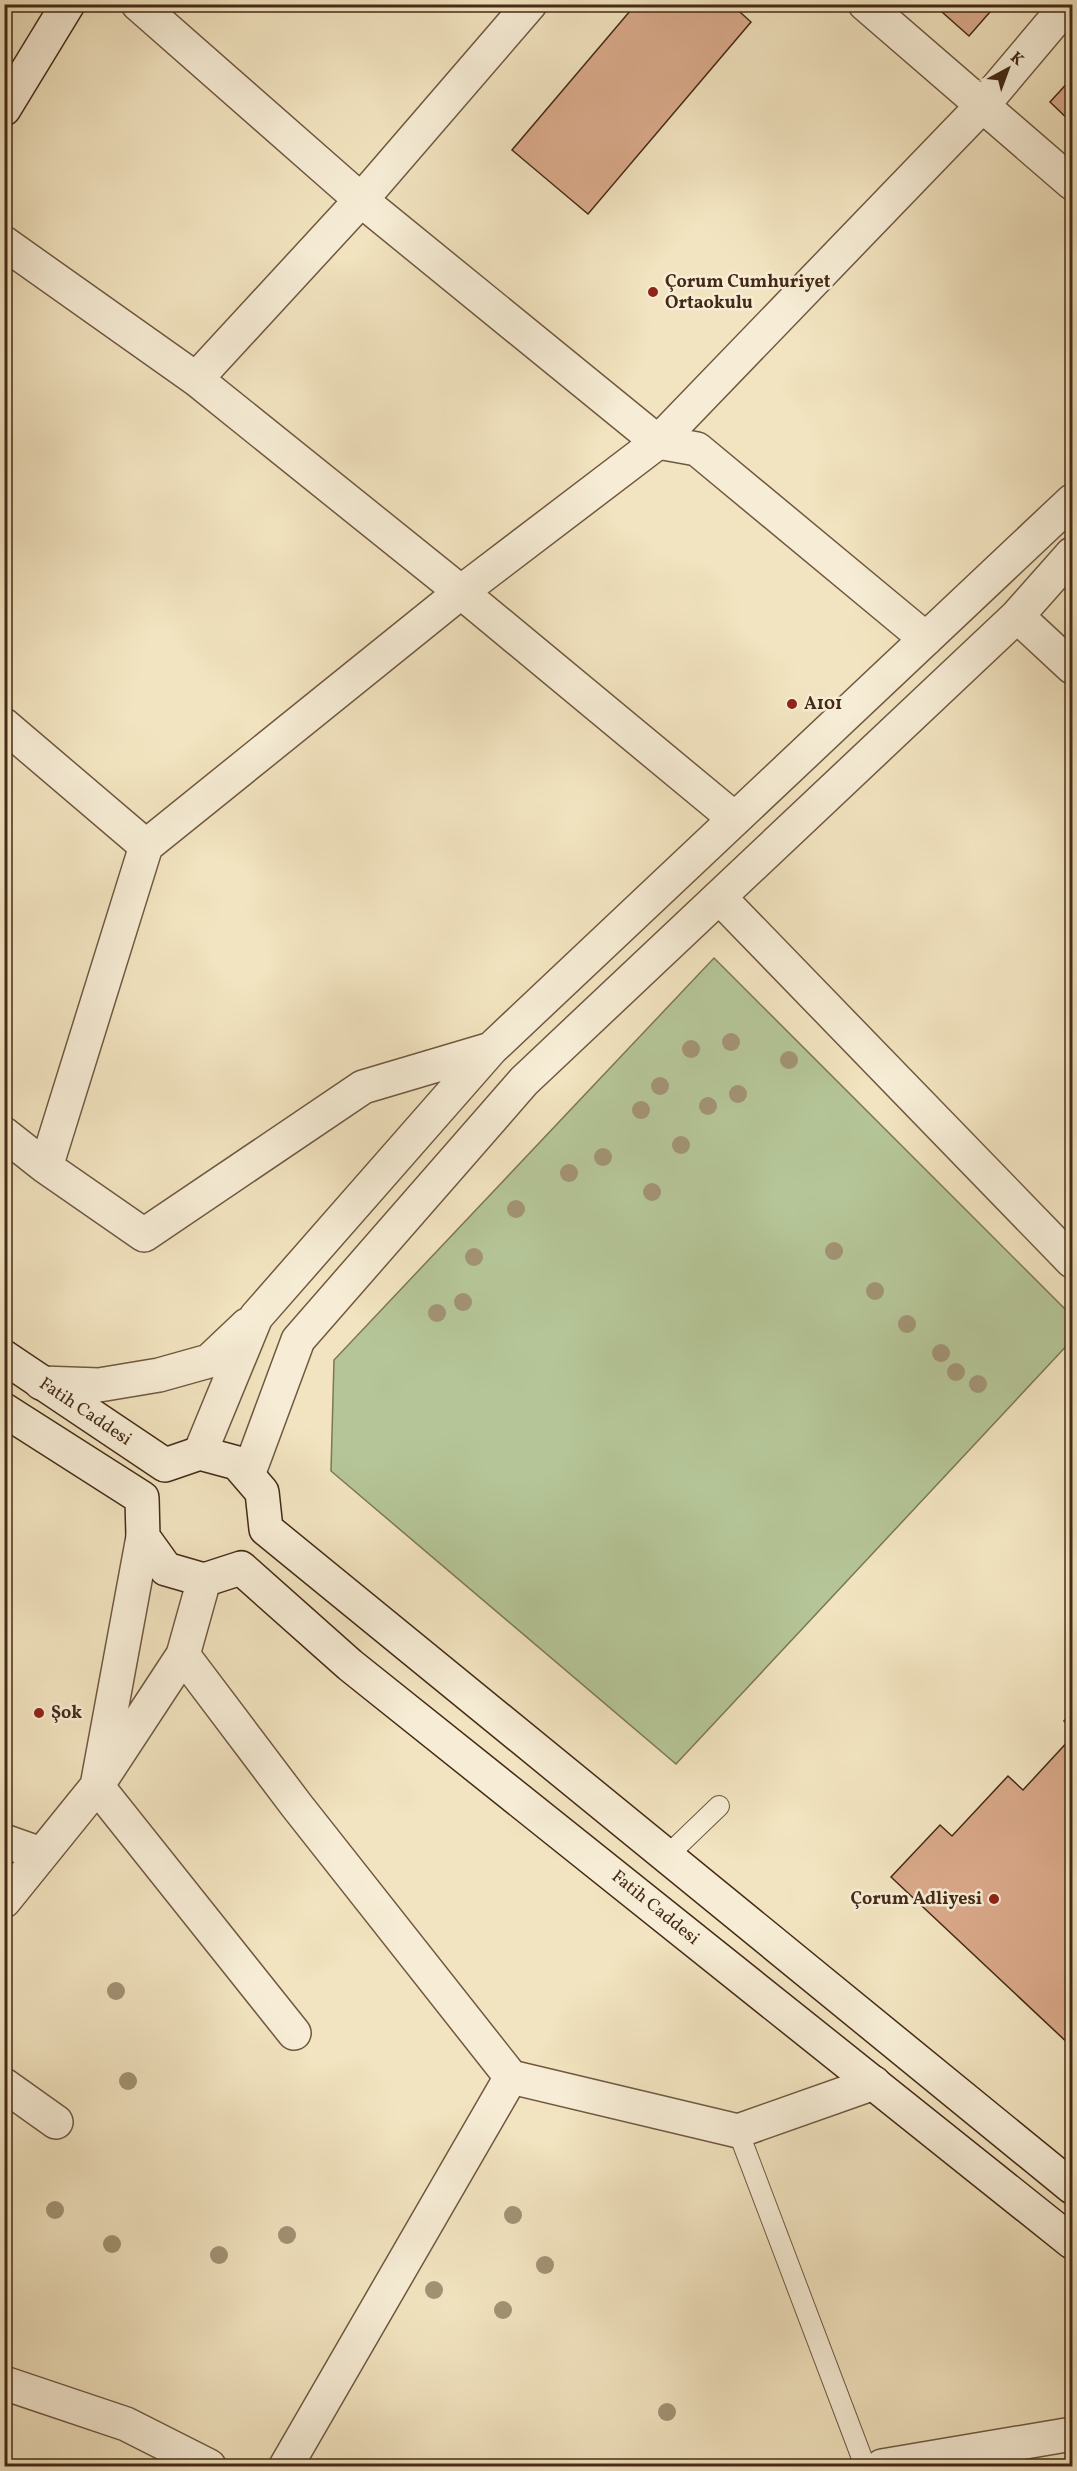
<svg xmlns="http://www.w3.org/2000/svg" width="1077" height="2471" font-family="Vollkorn,serif">
<rect width="100%" height="100%" fill="#f2e4c0"/>
<filter id="stains"><feTurbulence type="fractalNoise" baseFrequency=".00333" numOctaves="4"/><feColorMatrix values="0 0 0 0 .2 0 0 0 0 .09 0 0 0 0 .02 0 0 0 .5 -.17"/></filter>
<radialGradient id="worn" r=".72"><stop offset=".6" stop-color="#630" stop-opacity="0"/><stop offset="1" stop-color="#630" stop-opacity=".3"/></radialGradient>
<!-- green -->
<path fill="#b5c597" stroke="#7c7856" stroke-width="1.5" d="M714,958L1072,1316V1340L676,1764L331,1471L334,1360Z"/>
<!-- building -->
<path fill="#daaa8b" stroke="#442a16" stroke-width="1.5" d="M636,4H731L751,22L588,214L512,150Z
M933,4H997L969,36Z
M1072,78V123L1050,102Z
M1072,1712V1728L1064,1721Z
M1072,1737V2047L891,1877L940,1825L952,1836L1008,1776L1023,1790Z"/>
<g fill="none" stroke-linecap="round" stroke-linejoin="round">
<defs>
<path id="service" d="M667,1856L719,1806
M738,2131L865,2466"/>
<path id="minor" d="M138,4L361,200L658,442L697,449L926,639
M865,4L1072,183
M4,243L196,379L461,592L735,819
M196,379L361,200L530,4
M1017,616L1072,667
M4,725L146,846
M720,898L1072,1261
M4,1134L46,1167L144,1235L363,1087L491,1049
M46,1167L146,846L461,592L658,442L982,106L1068,4
M41,1383L99,1385L159,1375L209,1361L247,1325
M200,1453L256,1317L491,1049L1072,501
M248,1475L298,1340L524,1081L1017,616L1072,554
M143,1537L97,1786L294,2033
M183,1655L297,1806L511,2077L738,2131L874,2083
M4,1841L41,1854
M4,1901L97,1786L183,1655L204,1580
M4,2085L56,2122
M4,2383L126,2424L209,2466
M286,2466L511,2077
M882,2466L1072,2434"/>
<path id="secondary" d="M4,109L68,4
M4,1357L165,1465L200,1453L237,1463L262,1492L266,1529L1072,2187
M4,1410L142,1498L143,1537L166,1569L204,1580L241,1568L350,1665L1072,2242"/>
</defs>
<!-- service casing -->
<use href="#service" stroke="#705840" stroke-width="22"/>
<!-- minor casing -->
<use href="#minor" stroke="#705840" stroke-width="36"/>
<!-- secondary casing -->
<use href="#secondary" stroke="#442a16" stroke-width="36"/>
<!-- service -->
<use href="#service" stroke="#f7edd6" stroke-width="20"/>
<!-- minor -->
<use href="#minor" stroke="#f7edd6" stroke-width="33"/>
<!-- secondary -->
<use href="#secondary" stroke="#f7edd6" stroke-width="33"/>
</g>
<!-- trees -->
<g fill="#a29374">
<circle cx="731" cy="1042" r="9"/>
<circle cx="691" cy="1049" r="9"/>
<circle cx="789" cy="1060" r="9"/>
<circle cx="660" cy="1086" r="9"/>
<circle cx="738" cy="1094" r="9"/>
<circle cx="708" cy="1106" r="9"/>
<circle cx="641" cy="1110" r="9"/>
<circle cx="681" cy="1145" r="9"/>
<circle cx="603" cy="1157" r="9"/>
<circle cx="569" cy="1173" r="9"/>
<circle cx="652" cy="1192" r="9"/>
<circle cx="516" cy="1209" r="9"/>
<circle cx="834" cy="1251" r="9"/>
<circle cx="474" cy="1257" r="9"/>
<circle cx="875" cy="1291" r="9"/>
<circle cx="463" cy="1302" r="9"/>
<circle cx="437" cy="1313" r="9"/>
<circle cx="907" cy="1324" r="9"/>
<circle cx="941" cy="1353" r="9"/>
<circle cx="956" cy="1372" r="9"/>
<circle cx="978" cy="1384" r="9"/>
<circle cx="116" cy="1991" r="9"/>
<circle cx="128" cy="2081" r="9"/>
<circle cx="55" cy="2210" r="9"/>
<circle cx="513" cy="2215" r="9"/>
<circle cx="287" cy="2235" r="9"/>
<circle cx="112" cy="2244" r="9"/>
<circle cx="219" cy="2255" r="9"/>
<circle cx="545" cy="2265" r="9"/>
<circle cx="434" cy="2290" r="9"/>
<circle cx="503" cy="2310" r="9"/>
<circle cx="667" cy="2412" r="9"/>
</g>
<!-- markers -->
<g fill="#8f2418" stroke="#f7edd6" stroke-width="2">
<circle cx="653" cy="292" r="6"/>
<circle cx="792" cy="704" r="6"/>
<circle cx="39" cy="1713" r="6"/>
<circle cx="994" cy="1899" r="6"/>
</g>
<g text-anchor="middle" dominant-baseline="central" stroke-width="5" stroke-linejoin="round" paint-order="stroke">
<!-- poi labels -->
<g font-size="18" font-weight="bold" fill="#442a16" stroke="#f7edd6" text-anchor="start">
<text x="665" y="282">Çorum Cumhuriyet<tspan x="665" dy="21">Ortaokulu</tspan></text>
<text x="804" y="704">A101</text>
<text x="51" y="1713">Şok</text>
<text x="982" y="1899" text-anchor="end">Çorum Adliyesi</text>
</g>
<!-- street labels -->
<g font-size="18" fill="#442a16" stroke="#f7edd6">
<text transform="translate(85 1412) rotate(34)">Fatih Caddesi</text>
<text transform="translate(655 1908) rotate(39)">Fatih Caddesi</text>
</g>
</g>
<!-- margin -->
<rect width="1077" height="2471" fill="none" stroke="#f2e4c0" stroke-width="24"/>
<rect x="6" y="6" width="1065" height="2459" fill="none" stroke="#442a16" stroke-width="3"/>
<rect x="12" y="12" width="1053" height="2447" fill="none" stroke="#442a16" stroke-width="1.5"/>
<!-- north arrow -->
<g transform="translate(1008 69) rotate(41)" stroke="#f7edd6" stroke-width="4.5" paint-order="stroke">
<path d="M0-4.5L10 22L0 15L-10 22Z" fill="#442a16"/>
<text y="-9" font-size="16" font-weight="bold" text-anchor="middle" fill="#442a16">K</text>
</g>
<rect width="100%" height="100%" filter="url(#stains)"/>
<rect width="100%" height="100%" fill="url(#worn)"/>
</svg>
